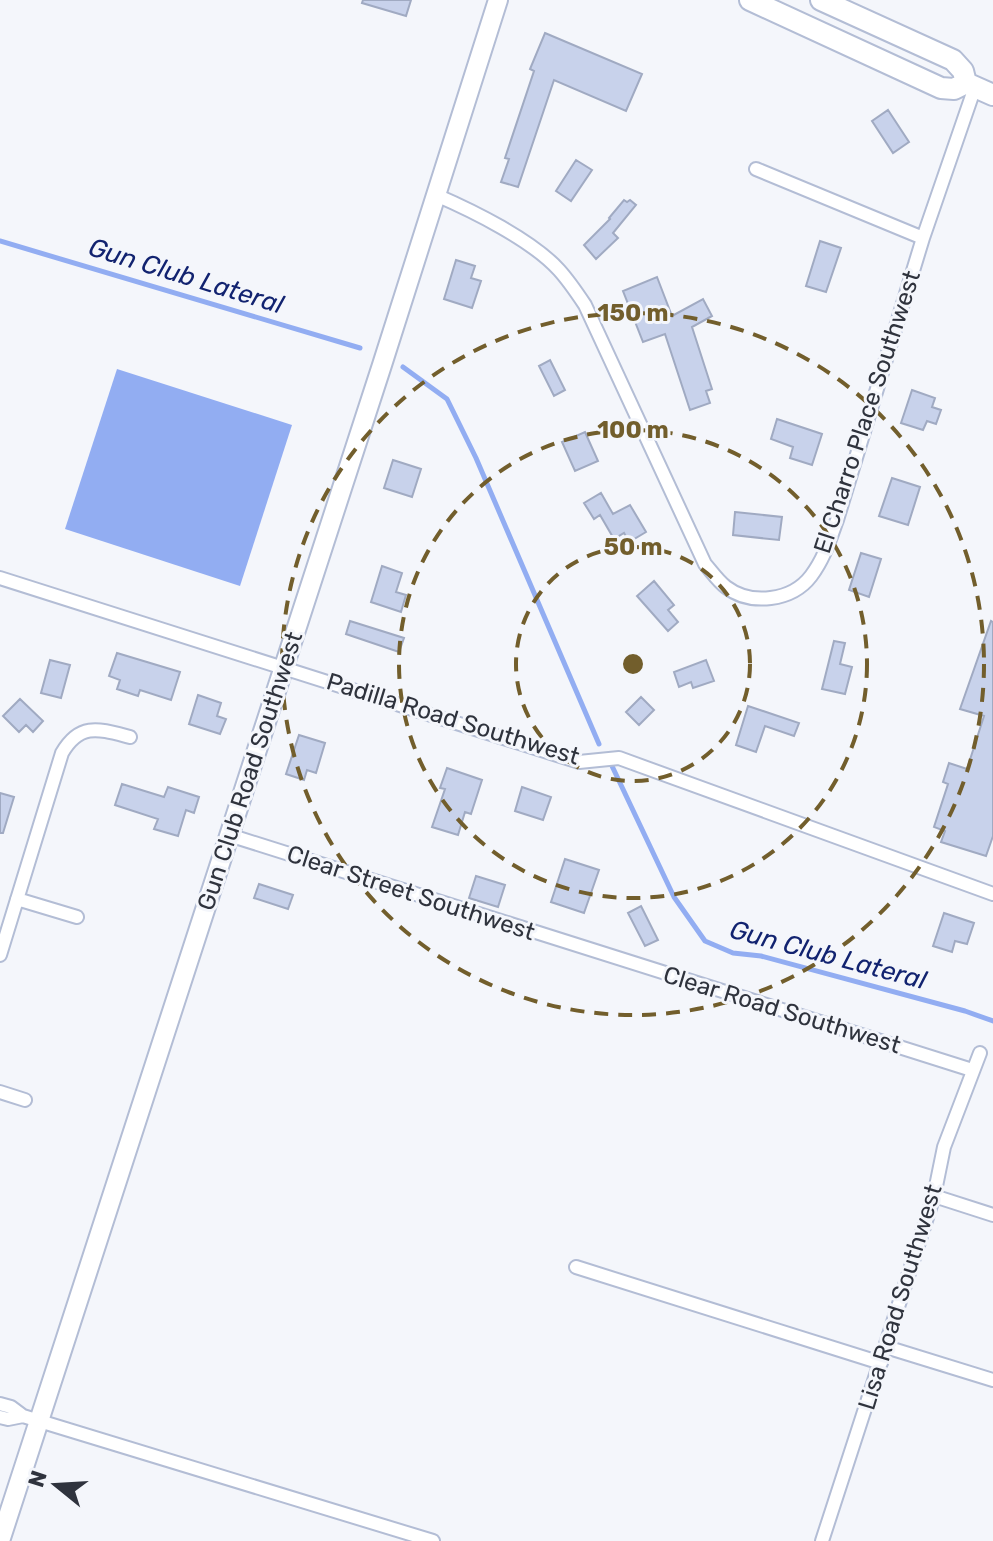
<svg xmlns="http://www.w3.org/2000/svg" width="993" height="1541" font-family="Rubik,sans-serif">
<rect width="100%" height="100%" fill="#f4f6fb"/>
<!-- water -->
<path fill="#92adf2" d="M117,369L292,425L240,586L65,529Z"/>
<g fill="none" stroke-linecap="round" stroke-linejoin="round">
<!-- stream -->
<path stroke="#92adf2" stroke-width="5" d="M0,241L360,348
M403,367L447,399L476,458L599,744
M612,766L674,897L705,941L733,953L761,956L965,1011L993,1021"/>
</g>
<!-- building -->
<path fill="#c8d2eb" stroke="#a0aac2" stroke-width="2" d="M363,0H411L406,16L362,3Z
M545,33L642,74L626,111L554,80L518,187L501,182L509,159L505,158L534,71L530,69Z
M888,110L909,142L893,153L872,121Z
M576,160L592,170L571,201L556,191Z
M624,200L627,202L630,200L636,205L613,233L618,238L596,259L584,245L610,219L609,218Z
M820,241L841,248L826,292L806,286Z
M456,260L475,266L471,278L481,281L472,308L444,299Z
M657,277L672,316L703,299L712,316L692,327L712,389L706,391L710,403L690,410L665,334L643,342L623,291Z
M550,360L565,390L554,396L539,366Z
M912,390L935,398L932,407L941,410L936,424L927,421L923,430L901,423Z
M777,419L822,434L812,465L790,458L793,447L771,439Z
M585,432L598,461L575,471L562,442Z
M393,460L421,469L412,497L384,488Z
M892,478L920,487L908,525L879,516Z
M601,493L613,514L630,505L646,532L629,542L624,533L614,539L600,515L594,519L584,503Z
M735,512L782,517L779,540L733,535Z
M861,553L881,559L869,597L849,590Z
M382,566L402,573L396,592L406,595L401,612L371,602Z
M654,581L674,605L668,610L678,622L668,631L637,596Z
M350,621L404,638L399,652L346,634Z
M991,621L993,622V836L986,856L941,842L945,831L934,827L948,784L943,782L949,763L967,769L984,716L960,709Z
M834,641L845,643L840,664L852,667L845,694L822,689Z
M117,653L180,672L171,700L140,690L138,696L117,689L120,680L109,676Z
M50,660L70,665L61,698L41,693Z
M706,660L714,681L693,688L691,682L679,687L674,672Z
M198,695L221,703L217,716L226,719L220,734L189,724Z
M641,697L654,710L639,725L626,712Z
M20,699L43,721L33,732L26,725L19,732L3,716Z
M748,706L799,723L794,736L765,726L756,752L736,745Z
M299,735L325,743L316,773L307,770L304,780L286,774Z
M447,768L482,780L471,814L465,812L458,835L432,827L445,789L440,788Z
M122,784L164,797L168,787L199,797L194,813L186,810L178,836L154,829L158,819L115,805Z
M522,787L551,797L543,820L515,811Z
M0,793L14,797L3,833H0Z
M565,859L599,870L584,913L551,902Z
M476,876L505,885L498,907L469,898Z
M259,884L293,895L288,909L254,898Z
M641,906L658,940L645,946L628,913Z
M944,913L974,923L967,944L955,941L952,952L933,946Z"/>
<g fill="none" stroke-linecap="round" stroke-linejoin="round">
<defs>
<path id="street" d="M756,169L923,238
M436,195C473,211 532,240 559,270C569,281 577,293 585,305L705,564C712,572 718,581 726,587C751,606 792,601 811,576C824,559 830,539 837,520L923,238L975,87
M0,578L579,762L619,758L993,894
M229,835L972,1070
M17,899L77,917
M0,955L62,753C80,722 99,729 130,737
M0,1092L25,1100
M934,1196L993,1215
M576,1267L881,1363
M886,1347L993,1380
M0,1404L11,1407L23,1416L433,1541
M0,1417L8,1419L23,1416
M822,1541L934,1196L944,1147L980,1053"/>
<path id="secondary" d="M0,1541L382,365L498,0"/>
<path id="primary" d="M750,0L941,88L954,89L966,83L993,95
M821,0L953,60L963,71L966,83"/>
</defs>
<!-- street casing -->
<use href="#street" stroke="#b3bdd5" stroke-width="16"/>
<!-- secondary casing -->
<use href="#secondary" stroke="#b3bdd5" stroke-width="22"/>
<!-- primary casing -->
<use href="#primary" stroke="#b3bdd5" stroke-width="24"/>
<!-- street -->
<use href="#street" stroke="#fff" stroke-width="12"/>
<!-- secondary -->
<use href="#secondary" stroke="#fff" stroke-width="18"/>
<!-- primary -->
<use href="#primary" stroke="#fff" stroke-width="20"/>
</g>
<!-- distance rings -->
<g fill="none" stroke="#725e2c" stroke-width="4" stroke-dasharray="14 10">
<circle cx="633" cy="664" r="117"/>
<circle cx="633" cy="664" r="234"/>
<circle cx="633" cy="664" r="351"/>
</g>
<g text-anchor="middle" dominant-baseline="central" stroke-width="6" stroke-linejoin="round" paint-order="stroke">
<!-- street labels -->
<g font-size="24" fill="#2f333d" stroke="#f4f6fb">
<text transform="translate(867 412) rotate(-72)">El Charro Place Southwest</text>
<text transform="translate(453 719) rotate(17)">Padilla Road Southwest</text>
<text transform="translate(250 771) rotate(-72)">Gun Club Road Southwest</text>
<text transform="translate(411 893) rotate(18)">Clear Street Southwest</text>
<text transform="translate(782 1010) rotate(17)">Clear Road Southwest</text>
<text transform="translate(900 1297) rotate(-73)">Lisa Road Southwest</text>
</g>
<!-- water labels -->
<g font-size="26" font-style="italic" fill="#122370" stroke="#f4f6fb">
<text transform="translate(186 276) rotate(17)">Gun Club Lateral</text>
<text transform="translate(828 955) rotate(15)">Gun Club Lateral</text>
</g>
</g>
<circle cx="633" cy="664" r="12" fill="#725e2c" stroke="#f4f6fb" stroke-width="4"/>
<g font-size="24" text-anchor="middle" font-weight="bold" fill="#725e2c" stroke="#f4f6fb" stroke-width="6" stroke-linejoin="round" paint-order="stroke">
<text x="633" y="321">150 m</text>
<text x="633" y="438">100 m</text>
<text x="633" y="555">50 m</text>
</g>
<!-- north arrow -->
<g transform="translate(56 1485) rotate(288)" stroke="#f4f6fb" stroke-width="6" paint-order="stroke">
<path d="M0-6L14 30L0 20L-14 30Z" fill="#2f333d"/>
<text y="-12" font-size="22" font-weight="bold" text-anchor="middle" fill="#2f333d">N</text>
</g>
</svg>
